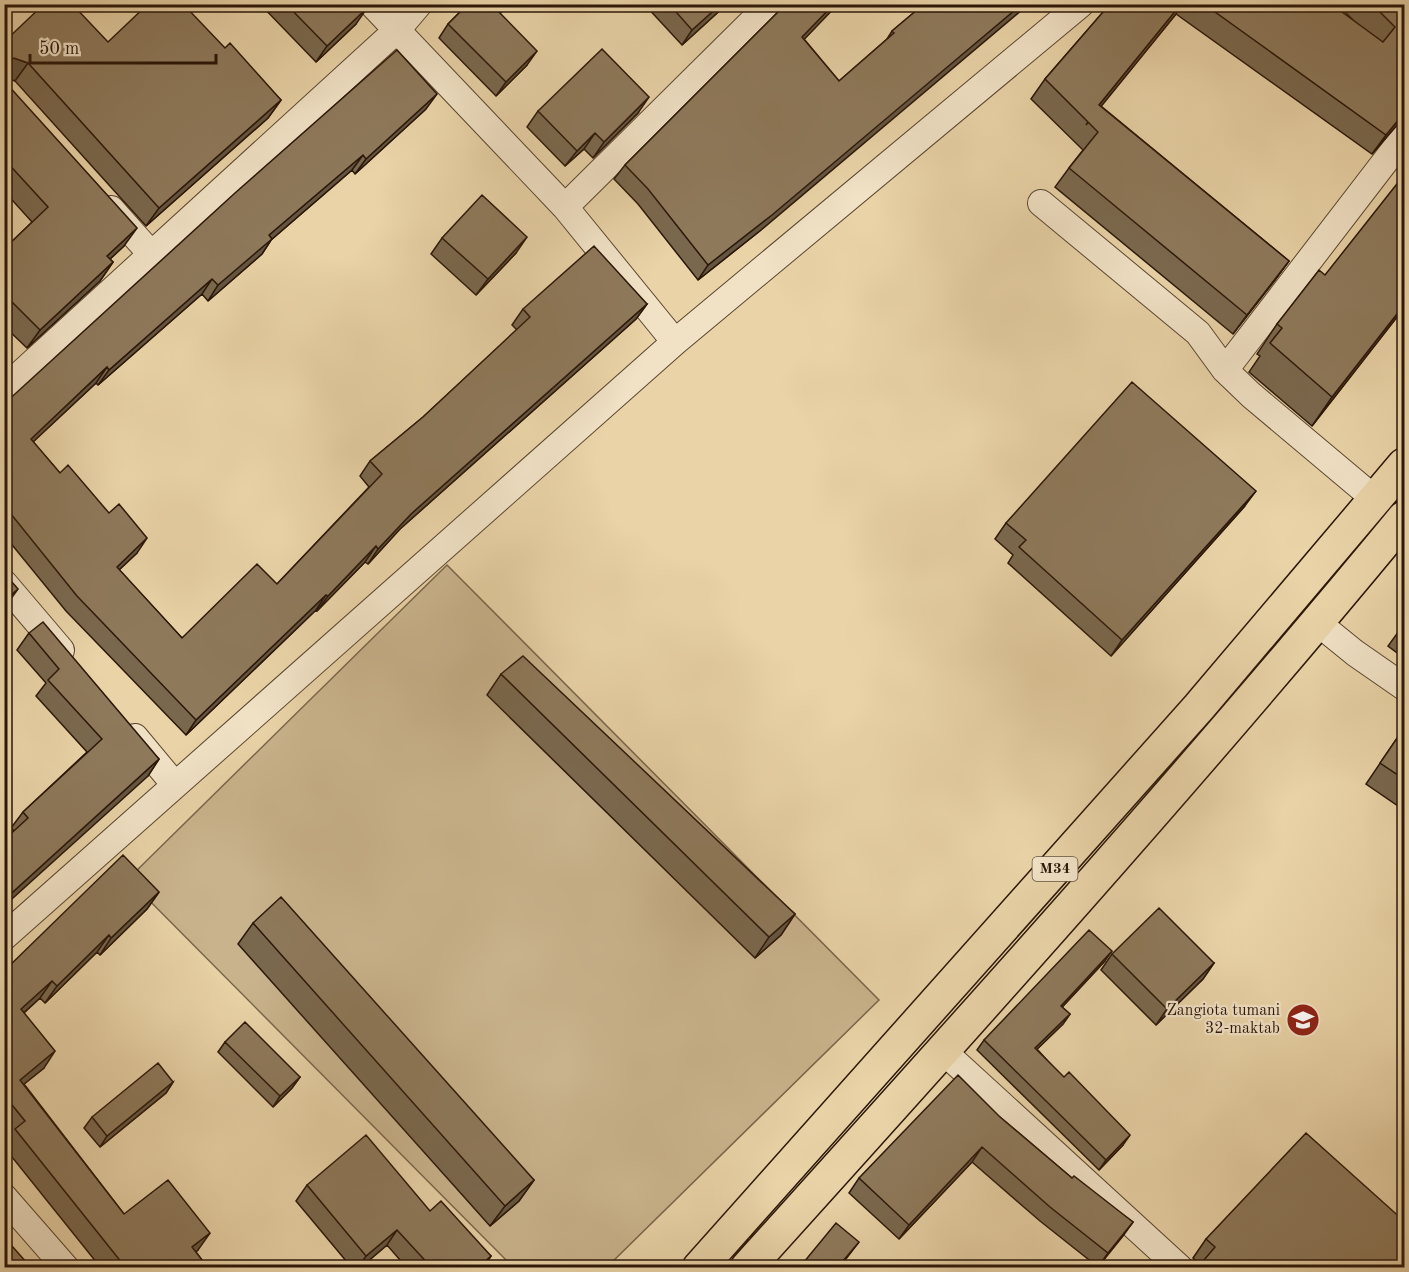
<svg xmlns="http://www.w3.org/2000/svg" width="1409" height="1272" font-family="'Old Standard TT',serif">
<rect width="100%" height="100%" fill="#e9d3a7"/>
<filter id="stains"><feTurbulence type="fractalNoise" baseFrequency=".00333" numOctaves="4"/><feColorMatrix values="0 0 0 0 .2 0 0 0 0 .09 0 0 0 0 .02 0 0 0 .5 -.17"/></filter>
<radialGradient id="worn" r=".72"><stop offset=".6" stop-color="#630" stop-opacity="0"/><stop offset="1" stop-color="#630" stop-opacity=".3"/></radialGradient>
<!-- green -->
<path fill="#c9b38c" stroke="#7a654a" stroke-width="1.5" d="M447,565L879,1000L607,1267H513L128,879Z"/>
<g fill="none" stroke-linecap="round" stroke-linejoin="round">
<defs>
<path id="street" d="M372,4L565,207L675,342
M1041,203L1198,333L1225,370L1251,395L1376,500
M565,207L770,4
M111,209L152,255
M1225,370L1404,137
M4,389L397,30L419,4
M4,583L61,650
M1318,623L1355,653L1404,687
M135,737L175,785
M4,937L675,342L1081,4
M943,1051L1180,1268
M4,1197L66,1268"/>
<path id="primary" d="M699,1268L1199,707L1404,465
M747,1268C970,1021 1193,774 1404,518"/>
</defs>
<!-- street casing -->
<use href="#street" stroke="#5a4630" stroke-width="28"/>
<!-- primary casing -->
<use href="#primary" stroke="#2b1709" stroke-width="36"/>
<!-- street -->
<use href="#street" stroke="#f1e2c6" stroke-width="26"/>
<!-- primary -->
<use href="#primary" stroke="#e9d3a7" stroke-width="33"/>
</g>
<!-- wall -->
<path fill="#7a684e" stroke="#2b1709" stroke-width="1.5" d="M260,4H364L356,24L316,62Z
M468,4H508L500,13L527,65L496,96L439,38L448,24Z
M647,4H727L682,45L646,6Z
M784,4H838L804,39L839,81L887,39L892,31L924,4L761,230L698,280L638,204L614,179L625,165L784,6Z
M1110,4H1331L1357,24L1337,4H1404V117L1372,154L1176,14L1101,106L1289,261L1275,280L1233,334L1055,187L1069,168L1083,150L1031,99L1045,79Z
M4,42H108L225,48L281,100L268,118L146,226L15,81Z
M4,80L124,246L110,259L113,262L100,281L27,348L4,326V249L32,222L4,191Z
M426,109L355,174L352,170L271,240L262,254L208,301L202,294L98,385L96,383L33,442L60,473L137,553L119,570L182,638L277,584L369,487L360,476L370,461L423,417L517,330L512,325L523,309L647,304L636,319L400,529L368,564L365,562L317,611L316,610L186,735L66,611L4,535V404Z
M538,111L638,113L593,158L584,149L565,166L527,127Z
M442,238L516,253L476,295L431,254Z
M1325,275L1404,308L1312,426L1249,372L1260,356L1257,354L1277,324Z
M1244,507L1111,656L1008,563L1013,555L995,539L1006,523Z
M1404,624V658L1388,646Z
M29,633L159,759L148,776L14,831L11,828L23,812L87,752L36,696L46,683L17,650Z
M501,674L795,914L781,935L755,958L487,695Z
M1404,728V810L1366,784Z
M159,892L147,909L100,955L97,952L45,1003L40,998L24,1013L44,1068L24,1084L124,1214L198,1250L196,1252L208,1268H101L4,1147V1144L11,1135L4,1127V971Z
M253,923L534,1180L519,1201L490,1226L238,944Z
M1112,954L1214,963L1203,979L1156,1025L1101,970Z
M1105,961L1062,1007L1070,1014L1063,1024L1037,1049L1123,1145L1099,1170L977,1050L984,1040Z
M225,1042L300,1077L292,1088L273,1107L218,1052Z
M173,1082L166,1093L100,1147L84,1128L92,1117Z
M1000,1117L1072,1178L1133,1222L1098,1267L1040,1221L972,1162L899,1239L849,1193L859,1178Z
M307,1185L430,1211L491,1256L483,1267L484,1268H407L387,1245L360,1268H352L296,1201Z
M1404,1221L1199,1266L1200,1265L1193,1258L1206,1239Z"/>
<!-- shaded-wall -->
<path fill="#635540" stroke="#2b1709" stroke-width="1.5" d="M505,4H508L489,26L499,12Z
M721,4H727L682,45L692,30Z
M834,4H838L792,52L802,37Z
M1022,4H1029L761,230L698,280L708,265Z
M1181,4H1182L1176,14L1086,125L1099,105Z
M367,8L356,24L316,62L327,46Z
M537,51L527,65L496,96L506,82Z
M14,58L28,63L15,81L4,77V65L6,62Z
M437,94L426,109L355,174L366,159Z
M649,97L638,113L593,158L604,142Z
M281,100L268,118L146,226L159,208Z
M1404,113V117L1372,154L1386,135Z
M595,133L584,149L565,166L577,151Z
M363,155L352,170L271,240L262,254L208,301L218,285L269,235Z
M137,228L124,246L94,274L107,256Z
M527,237L516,253L476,295L488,279Z
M1289,261L1275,280L1233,334L1247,315Z
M113,262L100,281L27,348L40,330Z
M212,279L202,294L98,385L109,370Z
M647,304L636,319L400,529L368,564L378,549L411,514Z
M1404,305V308L1312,426L1332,397Z
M107,367L96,383L20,454L31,439Z
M1256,491L1244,507L1111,656L1122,640Z
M147,538L137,553L106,582L117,567Z
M376,546L365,562L317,611L328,596Z
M18,589L5,607L4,608V601Z
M326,595L316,610L186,735L196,720Z
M159,759L148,776L4,906V900Z
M159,892L147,909L100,955L111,938Z
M795,914L781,935L755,958L769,937Z
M109,935L97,952L45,1003L57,986Z
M1112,951L1105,961L1054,1016L1061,1006Z
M1214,963L1203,979L1156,1025L1167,1009Z
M52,981L40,998L9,1026L21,1009Z
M1070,1014L1063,1024L1028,1058L1035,1048Z
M55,1051L44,1068L8,1097L20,1080Z
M300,1077L292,1088L273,1107L280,1096Z
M173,1082L166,1093L100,1147L107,1136Z
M1130,1135L1123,1145L1099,1170L1106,1160Z
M982,1147L972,1162L899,1239L909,1225Z
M534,1180L519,1201L490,1226L505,1206Z
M1133,1222L1123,1236L1098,1267L1108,1253Z
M397,1230L387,1245L360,1268H358L366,1256Z
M210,1233L198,1250L180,1264L192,1247Z
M859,1242L839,1268H837Z
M491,1256L483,1268L481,1265Z"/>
<!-- building -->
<path fill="#8e795b" stroke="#2b1709" stroke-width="1.5" d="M44,4H72L108,42L148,4H183L225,48L230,43L281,100L159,208L28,63L14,58L6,62L4,68V42Z
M286,4H364L367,8L327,46Z
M468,4H505L499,12L537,51L506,82L448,24Z
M669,4H721L692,30Z
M786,4H834L802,37L839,81L894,33L892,31L924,4H1022L772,215L708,265L648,189L625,165Z
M1110,4H1181L1099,105L1289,261L1247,315L1069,168L1098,132L1045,79Z
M1204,4H1331L1383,42L1395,27L1372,4H1404V113L1386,135Z
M602,49L649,97L604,142L595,133L577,151L538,111Z
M397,50L437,94L366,159L363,155L269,235L272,239L218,285L212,279L109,370L107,367L31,439L60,473L68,465L109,513L119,504L147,538L117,567L182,638L257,564L277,584L382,474L370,461L423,417L530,317L523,309L594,246L647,304L411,514L378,549L376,546L328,596L326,595L196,720L77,596L11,514L4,508V412L7,409L4,407V404L235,193Z
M4,80L6,83L137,228L107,256L113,262L40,330L4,294V249L48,207L4,159Z
M1404,175V305L1332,397L1270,343L1282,328L1277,324L1319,270L1325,275Z
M482,195L527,237L488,279L442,238Z
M1132,382L1256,491L1122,640L1019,547L1026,540L1006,523Z
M4,572L5,574L18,589L4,601Z
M43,622L159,759L4,900V840L28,818L23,812L102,739L48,680L59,669L29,633Z
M1404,624V634L1400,631Z
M523,656L795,914L769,937L501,674Z
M1404,728V779L1380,763Z
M123,855L159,892L111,938L109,935L57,986L52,981L21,1009L55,1051L20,1080L124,1214L168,1180L210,1233L192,1247L208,1268H126L15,1129L25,1121L4,1095V971Z
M281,897L534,1180L505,1206L253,923Z
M1159,908L1214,963L1167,1009L1112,954Z
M1089,930L1112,951L1061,1006L1070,1014L1035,1048L1064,1077L1069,1072L1130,1135L1106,1160L984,1040Z
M245,1022L300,1077L280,1096L225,1042Z
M158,1063L173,1082L107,1136L92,1117Z
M958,1075L1000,1117L1072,1178L1074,1176L1133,1222L1108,1253L1050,1207L982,1147L909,1225L859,1178Z
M1306,1133L1404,1221V1268H1182L1187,1262L1199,1266L1215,1247L1206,1239Z
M366,1135L430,1211L441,1201L491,1256L481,1265L484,1268H432L397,1230L366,1256L307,1185Z
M836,1223L859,1242L837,1268H799Z
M4,1237L27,1263L21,1268H4Z"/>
<!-- icons -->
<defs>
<symbol id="school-disc" viewBox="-11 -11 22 22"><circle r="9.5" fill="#8f2418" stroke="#f1e2c6"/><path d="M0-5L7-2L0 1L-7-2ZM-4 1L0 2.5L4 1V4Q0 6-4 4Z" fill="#fff"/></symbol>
</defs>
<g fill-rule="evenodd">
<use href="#school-disc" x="1284" y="1001" width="38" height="38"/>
</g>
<g text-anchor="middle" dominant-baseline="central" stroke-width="4.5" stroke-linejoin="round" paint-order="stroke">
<!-- shield labels -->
<rect fill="#f1e2c6" stroke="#665442" stroke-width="1.5" x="1032.5" y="857" width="45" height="24" rx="4.5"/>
<g font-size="15" font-weight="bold" fill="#2b1709">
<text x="1055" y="869">M34</text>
</g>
<!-- poi labels -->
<g font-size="16" fill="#2b1709" stroke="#f1e2c6" text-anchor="end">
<text x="1280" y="1011">Zangiota tumani<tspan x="1280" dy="18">32-maktab</tspan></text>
</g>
</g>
<!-- margin -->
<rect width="1409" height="1272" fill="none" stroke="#e9d3a7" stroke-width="24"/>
<rect x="6" y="6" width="1397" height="1260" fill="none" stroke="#2b1709" stroke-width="3"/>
<rect x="12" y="12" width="1385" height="1248" fill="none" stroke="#2b1709" stroke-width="1.5"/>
<!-- scale -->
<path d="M30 54v9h186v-9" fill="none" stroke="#2b1709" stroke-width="3"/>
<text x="39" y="54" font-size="18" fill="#2b1709" stroke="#f1e2c6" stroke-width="4.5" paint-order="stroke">50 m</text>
<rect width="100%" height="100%" filter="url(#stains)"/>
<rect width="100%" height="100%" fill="url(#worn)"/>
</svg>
